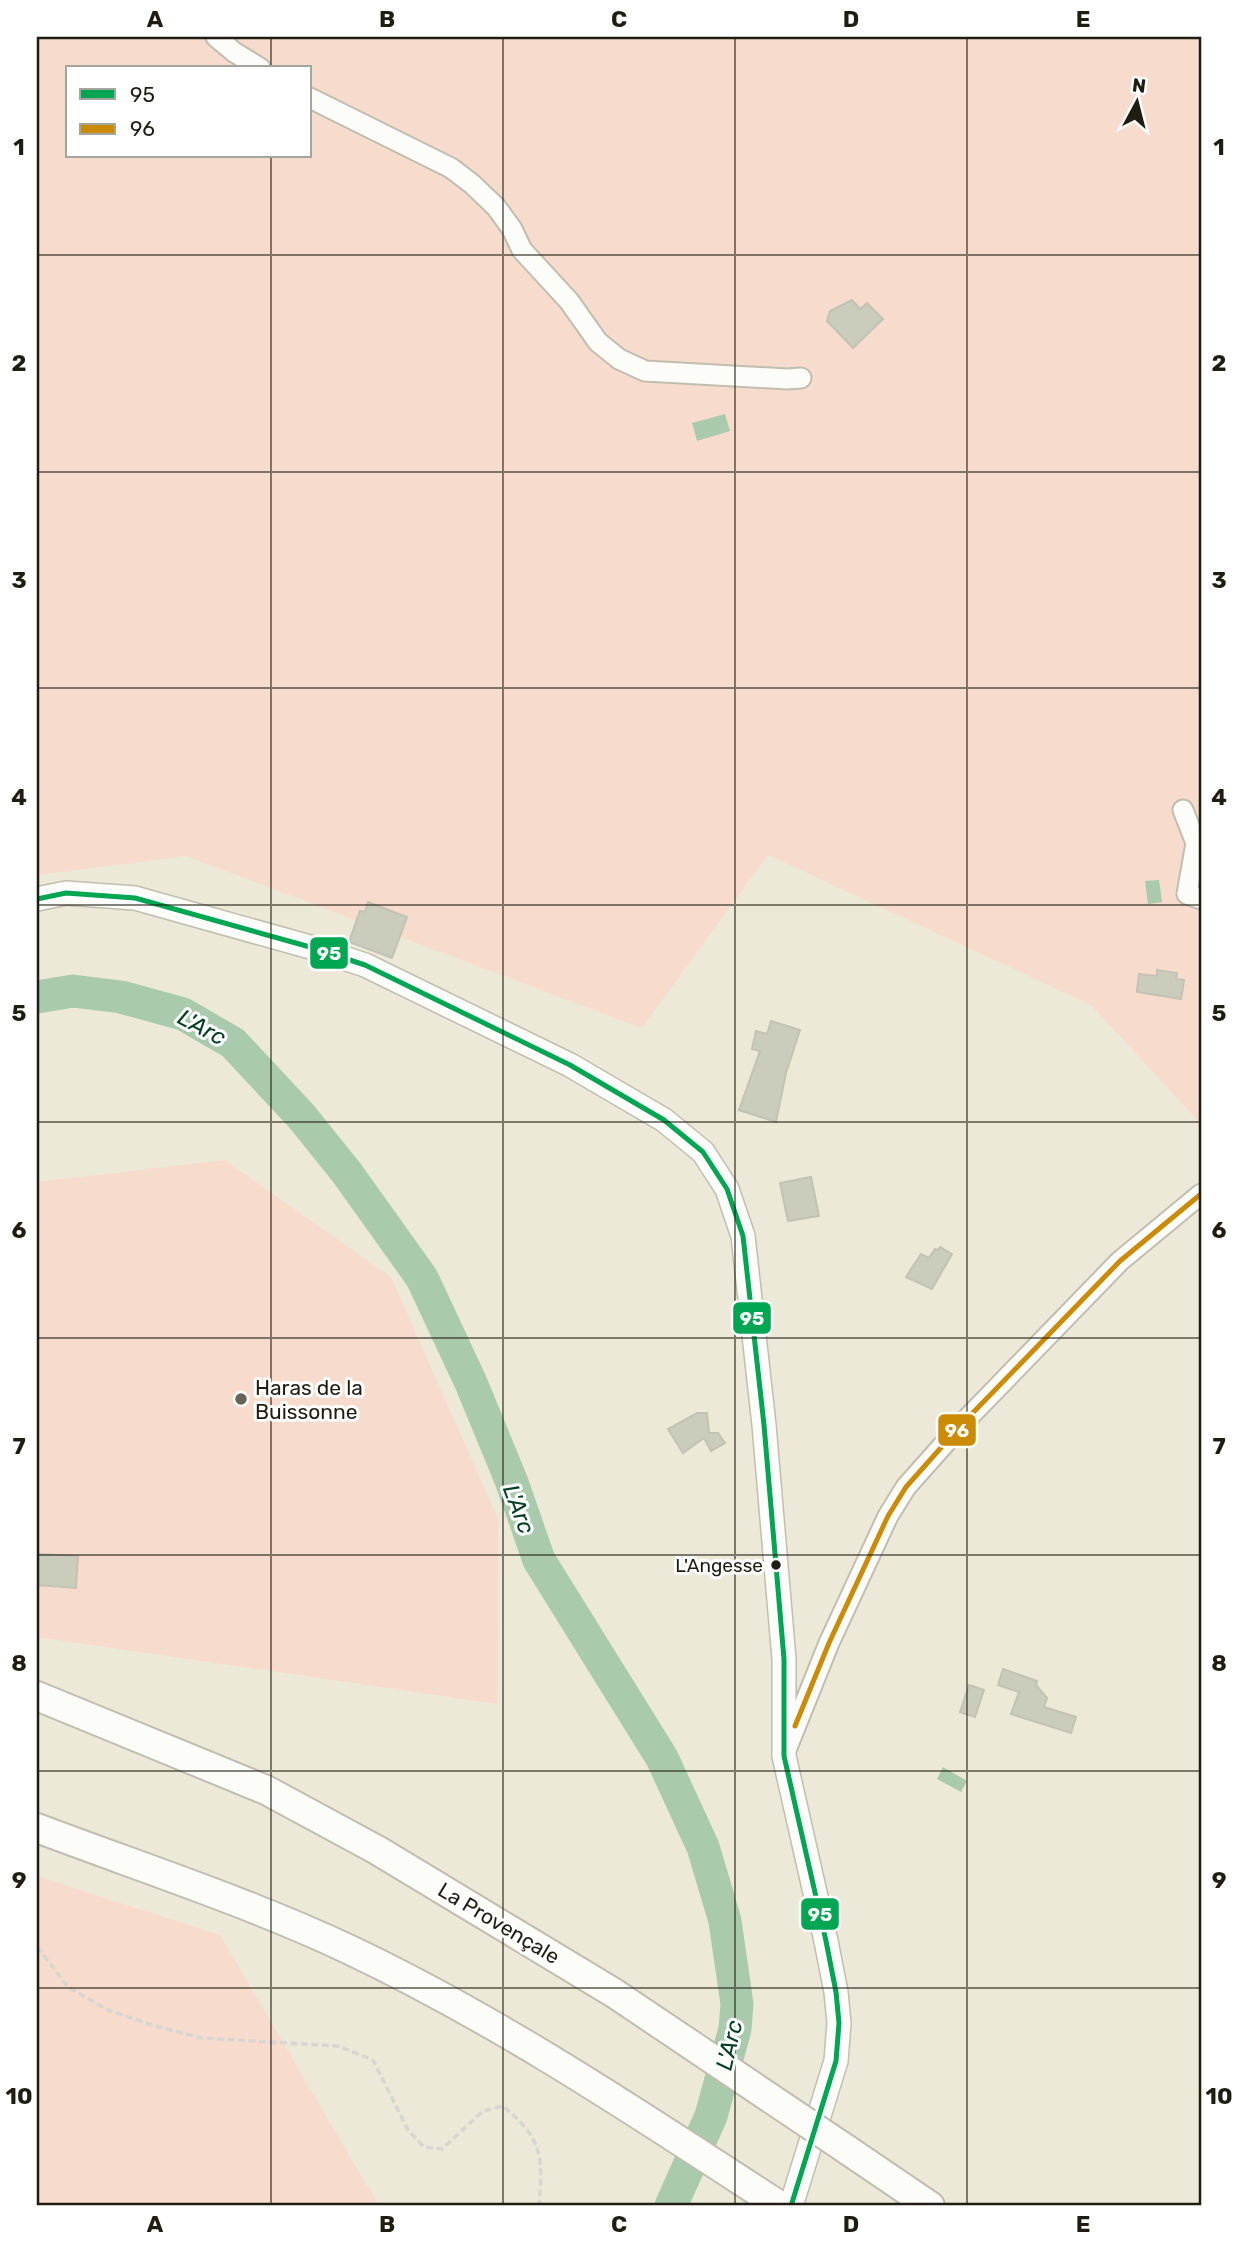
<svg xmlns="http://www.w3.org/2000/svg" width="1238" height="2243" font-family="Rubik,sans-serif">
<rect width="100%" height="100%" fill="#ede9d8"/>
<!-- green -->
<path fill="#f7dccd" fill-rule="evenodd" d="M37,37H1201V1124L1091,1005L768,855L642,1028L186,856L37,875ZM68,68H310V156H68Z
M225,1160L391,1277L499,1521L497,1704L37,1637V1182Z
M37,1876L220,1935L379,2206H37Z"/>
<!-- water -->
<path fill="#a9caad" d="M725,414L730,431L697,441L692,423Z
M1159,880L1162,902L1148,904L1145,881Z
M943,1767L967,1781L961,1792L937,1779Z"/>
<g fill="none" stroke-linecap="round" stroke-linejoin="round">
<!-- river -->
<path stroke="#a9caad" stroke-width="33" d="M37,997L73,991L121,997L183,1014L233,1043L302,1117L347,1173L422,1278L471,1383L511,1480L539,1560L662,1758L703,1847L725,1921L737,2004L735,2029L711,2116L671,2206"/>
</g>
<!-- building -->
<path fill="#cbcdbc" stroke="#c2c2b5" stroke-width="2" d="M852,300L860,309L867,303L883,319L853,348L827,321L830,311Z
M368,902L407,917L392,958L349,942L360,911L365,912Z
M1157,970L1177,973L1176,979L1184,980L1181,999L1137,992L1139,974L1157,976Z
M771,1021L800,1030L786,1073L776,1122L739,1110L760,1051L752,1049L756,1031L767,1034Z
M811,1177L819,1216L788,1221L780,1183Z
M940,1247L952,1254L932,1289L906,1277L921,1254L929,1258L935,1249L938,1250Z
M697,1413H707L709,1433H718L725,1443L711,1451L704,1438L683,1453L668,1429Z
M37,1554L78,1556L76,1588L37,1585Z
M1003,1669L1037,1681L1036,1685L1047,1698L1044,1707L1076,1717L1071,1733L1011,1714L1019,1692L998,1685Z
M969,1685L984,1690L975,1717L960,1712Z"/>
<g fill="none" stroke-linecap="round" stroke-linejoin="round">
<defs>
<path id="minor" d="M216,37L234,52L260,68
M310,98L451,168L472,184L496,207L512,229L522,250L569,301L598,342L619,359L645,371L787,379L801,378
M1183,810L1196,843L1187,894L1201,899
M786,1750L829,1643L888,1516L906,1487L962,1424L1120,1261L1201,1194"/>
<path id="major" d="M37,899L66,893L135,898L310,947L365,965L570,1065L664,1120L703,1152L727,1189L743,1236L764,1425L784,1659V1756L826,1941L836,1992L839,2023L836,2061L791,2206"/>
<path id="highway" d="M37,1696L266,1790L377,1850L614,1993
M37,1828C140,1867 248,1902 348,1949C500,2021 640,2115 780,2206
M846,2149L930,2206"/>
</defs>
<!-- minor casing -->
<use href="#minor" stroke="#c1beb0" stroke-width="23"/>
<!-- major casing -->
<use href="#major" stroke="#c1beb0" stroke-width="26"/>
<!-- highway casing -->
<use href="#highway" stroke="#c1beb0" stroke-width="32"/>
<!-- path -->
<path stroke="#d7d6d1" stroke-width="3.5" stroke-dasharray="7 3.5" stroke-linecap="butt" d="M37,1947L68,1987L108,2010L149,2024L201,2038L338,2046L373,2060L408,2130L424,2147L442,2149L483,2111L503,2106C543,2139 543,2157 539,2206"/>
<!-- minor -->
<use href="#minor" stroke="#fcfcf9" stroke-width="19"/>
<!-- major -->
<use href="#major" stroke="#fcfcf9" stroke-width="23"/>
<!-- highway -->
<use href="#highway" stroke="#fcfcf9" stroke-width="28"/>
<defs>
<path id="highway-bridge" d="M614,1993L846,2149"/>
</defs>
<!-- highway-bridge casing -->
<use href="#highway-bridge" stroke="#c1beb0" stroke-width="32" stroke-linecap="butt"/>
<!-- highway-bridge -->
<use href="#highway-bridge" stroke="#fcfcf9" stroke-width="28"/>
<defs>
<path id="bus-1" d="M37,899L66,893L135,898L310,947L365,965L570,1065L664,1120L703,1152L727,1189L743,1236L764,1425L784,1659V1756L826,1941L836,1992L839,2023L836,2061L791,2206"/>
<path id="bus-2" d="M795,1726L829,1643L888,1516L906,1487L962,1424L1120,1261L1201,1194"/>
</defs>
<!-- bus-1 casing -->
<use href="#bus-1" stroke="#fff" stroke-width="10"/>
<!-- bus-2 casing -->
<use href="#bus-2" stroke="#fff" stroke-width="10"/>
<!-- bus-1 -->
<use href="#bus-1" stroke="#00a651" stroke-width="5"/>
<!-- bus-2 -->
<use href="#bus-2" stroke="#cc8b04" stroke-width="5"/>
</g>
<!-- grid -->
<path fill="none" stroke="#1f1d12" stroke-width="2" stroke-opacity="0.55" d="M271,37V68M503,37V2206M735,37V2206M967,37V2206M271,156V2206M37,255H1201M37,472H1201M37,688H1201M37,905H1201M37,1122H1201M37,1338H1201M37,1555H1201M37,1771H1201M37,1988H1201"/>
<!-- markers -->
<circle fill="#676457" stroke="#fff" stroke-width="2.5" cx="241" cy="1399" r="7"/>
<circle fill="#1f1d12" stroke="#fff" stroke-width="2.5" cx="776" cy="1565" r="6"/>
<g text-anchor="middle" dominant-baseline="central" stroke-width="6" stroke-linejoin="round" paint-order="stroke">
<!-- bus labels -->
<g font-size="19" fill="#1f1d12" stroke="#fff" text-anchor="end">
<text x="763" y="1565">L'Angesse</text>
</g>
<!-- poi labels -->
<g font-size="21" fill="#1f1d12" stroke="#fff" text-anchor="start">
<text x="255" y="1387">Haras de la<tspan x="255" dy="24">Buissonne</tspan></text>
</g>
<!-- street labels -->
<g font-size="21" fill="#1f1d12" stroke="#fff">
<text transform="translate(499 1923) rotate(31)">La Provençale</text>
</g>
<!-- water labels -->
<g font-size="23" font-style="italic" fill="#013f20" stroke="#fff">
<text transform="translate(202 1027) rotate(28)">L'Arc</text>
<text transform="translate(519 1509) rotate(69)">L'Arc</text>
<text transform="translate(729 2045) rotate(-77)">L'Arc</text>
</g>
</g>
<g stroke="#fff" stroke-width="2.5">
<rect x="309" y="936" width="40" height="34" rx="7" fill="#00a651"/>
<rect x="732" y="1301" width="40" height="34" rx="7" fill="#00a651"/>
<rect x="937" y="1413" width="40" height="34" rx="7" fill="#cc8b04"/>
<rect x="800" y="1897" width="40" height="34" rx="7" fill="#00a651"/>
</g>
<g font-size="19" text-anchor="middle" font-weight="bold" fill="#fff">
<text x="329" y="960">95</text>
<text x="752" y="1325">95</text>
<text x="957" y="1437">96</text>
<text x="820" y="1921">95</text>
</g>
<!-- border -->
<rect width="1238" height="2243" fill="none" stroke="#ffffff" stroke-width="77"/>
<!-- legend -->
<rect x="66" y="66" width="245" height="91" fill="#ffffff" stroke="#a5a5a0" stroke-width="2"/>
<rect x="80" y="89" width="35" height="10" fill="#00a651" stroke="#a5a5a0" stroke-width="2"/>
<text x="130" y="102" font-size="21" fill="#1f1d12">95</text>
<rect x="80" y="124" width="35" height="10" fill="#cc8b04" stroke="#a5a5a0" stroke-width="2"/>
<text x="130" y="136" font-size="21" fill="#1f1d12">96</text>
<!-- north arrow -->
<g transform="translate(1137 102) rotate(7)" stroke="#ffffff" stroke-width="5" paint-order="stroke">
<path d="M0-5L12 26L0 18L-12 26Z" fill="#1f1d12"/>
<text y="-10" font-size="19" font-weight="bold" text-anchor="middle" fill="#1f1d12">N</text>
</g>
<rect x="38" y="38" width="1162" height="2166" fill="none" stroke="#1f1d12" stroke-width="2.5"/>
<g font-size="23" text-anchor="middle" font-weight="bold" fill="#1f1d12">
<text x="155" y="27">A</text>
<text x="387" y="27">B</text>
<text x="619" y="27">C</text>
<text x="851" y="27">D</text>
<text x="1083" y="27">E</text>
<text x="19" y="155">1</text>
<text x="1219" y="155">1</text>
<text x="19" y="371">2</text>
<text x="1219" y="371">2</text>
<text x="19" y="588">3</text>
<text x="1219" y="588">3</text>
<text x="19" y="805">4</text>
<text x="1219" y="805">4</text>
<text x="19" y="1021">5</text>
<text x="1219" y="1021">5</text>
<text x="19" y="1238">6</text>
<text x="1219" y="1238">6</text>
<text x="19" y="1454">7</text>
<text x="1219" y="1454">7</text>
<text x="19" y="1671">8</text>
<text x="1219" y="1671">8</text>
<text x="19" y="1888">9</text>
<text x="1219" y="1888">9</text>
<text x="19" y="2104">10</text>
<text x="1219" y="2104">10</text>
<text x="155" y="2232">A</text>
<text x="387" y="2232">B</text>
<text x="619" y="2232">C</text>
<text x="851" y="2232">D</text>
<text x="1083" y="2232">E</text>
</g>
</svg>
